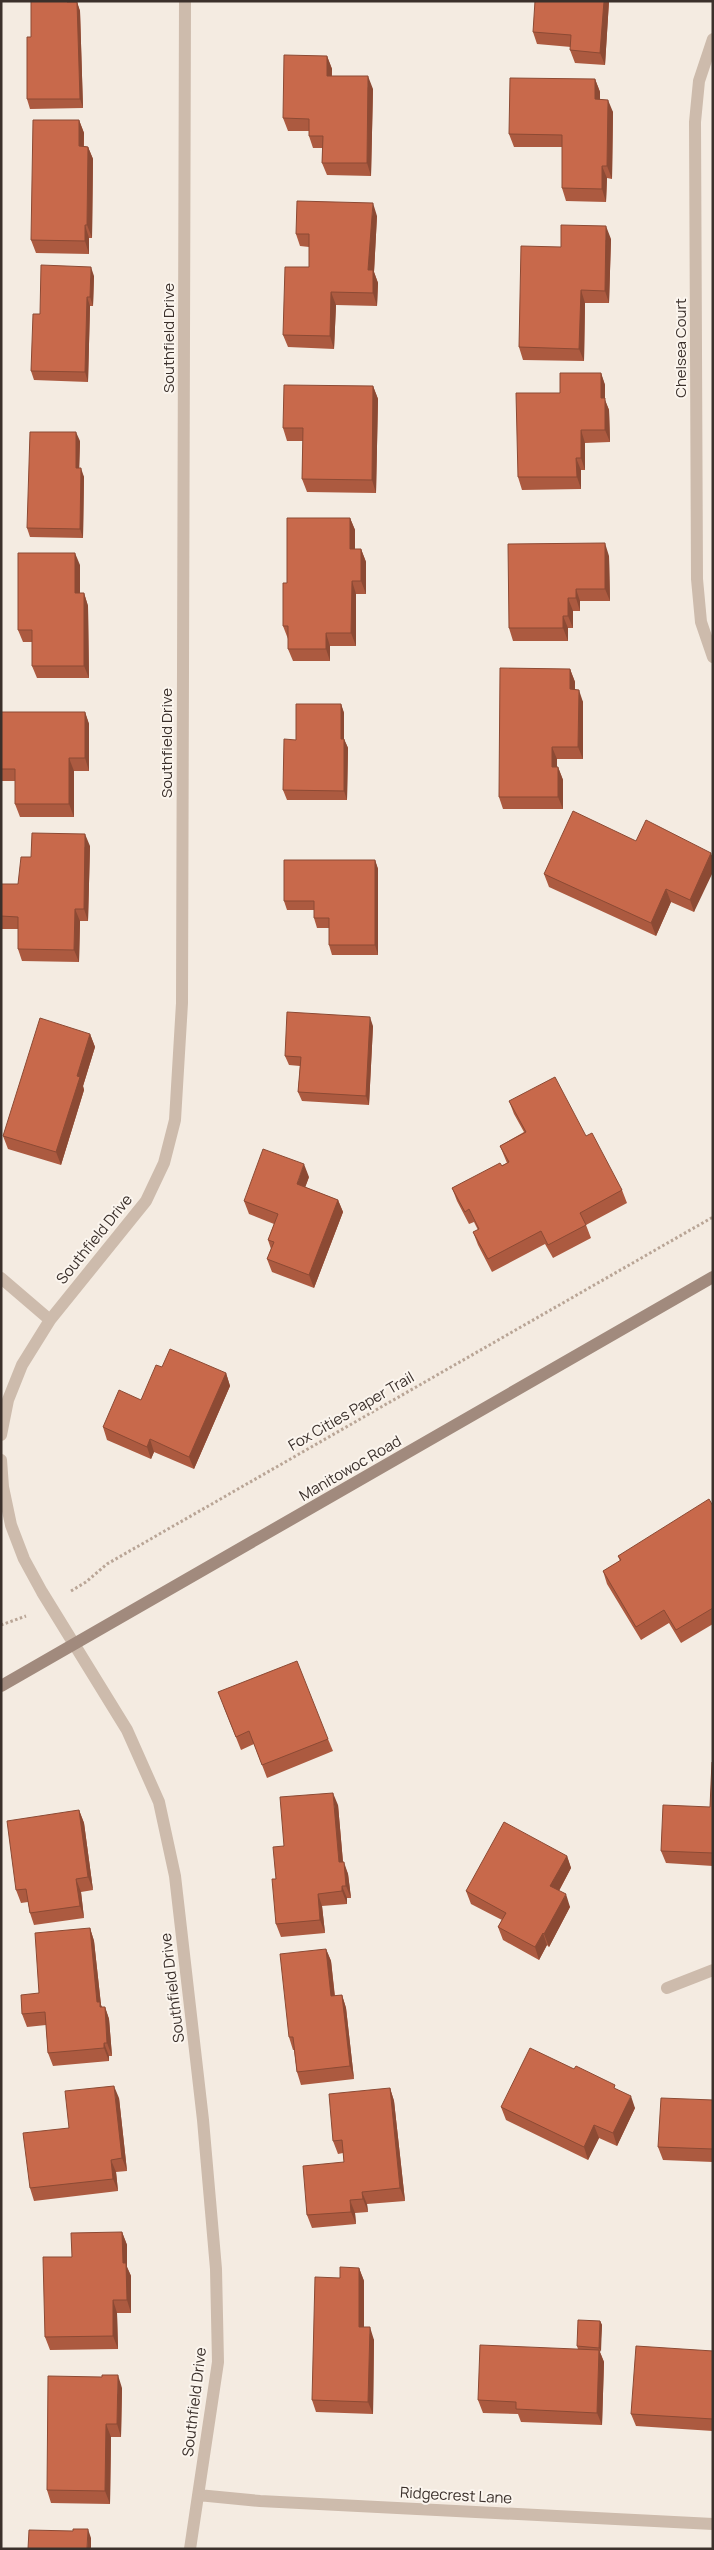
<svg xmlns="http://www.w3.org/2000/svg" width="714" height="2550" font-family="Manrope,sans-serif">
<rect width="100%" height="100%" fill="#f4ebe1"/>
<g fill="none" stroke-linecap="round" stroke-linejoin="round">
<!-- path -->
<path stroke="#b9a596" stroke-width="3" stroke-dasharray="2.5 2.5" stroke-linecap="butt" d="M71,1591L86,1582L107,1564L713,1217
M1,1625L26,1616"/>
<!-- street -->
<path stroke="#cdbbac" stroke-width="12" d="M713,39L699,81L695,122L697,579L701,622L713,657
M1,1278L50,1320
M1,1435L8,1400L22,1365L50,1320L146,1201L164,1163L175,1120L182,1003L185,1
M1,1460L3,1487L11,1525L24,1559L42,1592L127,1730L159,1802L175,1876L203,2120L216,2269L218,2362L190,2549
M667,1988L713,1970
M198,2495L260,2501L713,2524"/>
<!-- secondary -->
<path stroke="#a18a7d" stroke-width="12" d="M1,1686L713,1277"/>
</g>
<!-- wall -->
<path fill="#ac5a40" d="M71,1V2H77L80,11L83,108L30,109L27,99L31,37Z
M609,1L605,65L575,63L570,50L571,47L537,44L533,32Z
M327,56L332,69V76L373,89L371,176L327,175L322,163V148H313L309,136V131H288L283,118Z
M595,79L600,92V99L613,112L612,179L607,178L606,202L566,201L562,188V147H514L509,134Z
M79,120L84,133V146L88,147L93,159L92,238H89V254L36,253L31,240Z
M377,216L374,272L378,283L377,306L336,305L334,349L288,347L283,335L309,267V247L300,246L296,234Z
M611,239L609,303H585L584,361L523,360L519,347L561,247Z
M94,276L93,306H90L88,382L34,380L31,371L40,314Z
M601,373L605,385V400L609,410L610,442L585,443V470H581V489L522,490L518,477L560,393Z
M373,386L378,399L376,493L307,492L302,479L303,441H287L283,428Z
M80,441L79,468L84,477L83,538L30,537L27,528Z
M350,518L355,530V549H361L366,562V594H356V646H330V661H293L288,649V639L283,626L287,583Z
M609,556L610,601H580V611H573V628H568V641H513L509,628Z
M80,565V593H84L88,606L89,678H37L32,666V642H23L18,630Z
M570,669L575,682V689L583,702V759H557V767H558L563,780V809H503L499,797Z
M341,704L344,713V739L348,748L347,800H287L283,790L296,740Z
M1,712H85L89,724V771H74V817H20L15,804V781H1Z
M90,846L88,921H80L79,962L22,961L18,949V929H1V884H18L31,857Z
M711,853L694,912L671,902L656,936L549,887L544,874Z
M375,860L378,869V955H332L329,945V928H317L314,918V910H287L284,901Z
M373,1026L369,1105L302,1101L298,1092L300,1066L289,1065L285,1056Z
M90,1034L95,1047L83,1086L84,1090L61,1165L8,1149L3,1136Z
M509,1101L586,1136L622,1190L627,1203L586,1225L591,1238L553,1258L545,1244L492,1272L478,1245L473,1232L478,1230L474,1222L469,1224L457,1201L452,1188L507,1163L500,1146L524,1132L514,1114Z
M309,1177L305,1187L338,1200L343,1212L314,1288L272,1272L267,1259L271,1249L268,1240L274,1224L249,1214L244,1201Z
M226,1373L230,1386L194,1469L154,1452L151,1459L107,1440L103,1427L141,1400Z
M713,1506V1624L681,1643L669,1623L641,1640L607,1584L603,1571L620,1561L618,1556Z
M223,1705L328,1739L333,1751L267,1778L254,1744L241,1750Z
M713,1762V1866L666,1863L661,1851L710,1807Z
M338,1805L343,1862L348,1874L351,1898H347V1904L322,1906L325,1933L281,1937L276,1924V1879L284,1846Z
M79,1810L84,1823L93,1890L81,1892L84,1918L34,1925L30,1913L28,1902L21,1903L16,1890Z
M567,1856L571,1868L559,1891L570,1907L549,1947L547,1945L539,1960L503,1940L498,1927L502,1920L471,1904L466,1891Z
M90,1928L94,1941L101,2005L102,2007H105L109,2019L112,2056H109V2061L53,2066L48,2053L46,2025L27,2027L22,2014Z
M326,1949L331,1961L335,1996L342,1995L346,2008L354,2079L301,2085L297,2072L294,2050H293L289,2037Z
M390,2088L394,2101L405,2201L367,2204L368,2212L355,2213L356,2224L312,2228L307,2215L344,2162L343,2153L338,2154L333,2141Z
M617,2089L635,2108L617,2146L599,2138L588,2160L506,2120L501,2107Z
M119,2098L127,2171L116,2172L118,2191L34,2201L30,2188L69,2128Z
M713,2100V2162L663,2160L658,2147Z
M122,2232L127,2245V2267L131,2276V2313H117L118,2349L50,2350L45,2337L72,2257Z
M359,2268L364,2281V2327L374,2340L373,2414L316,2412L312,2400L340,2278Z
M600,2321L602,2325L600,2352L604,2362L602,2425L521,2422L518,2414L483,2413L478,2400L578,2349L577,2346Z
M713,2351V2431L636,2426L631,2414Z
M122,2388L121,2437H111L110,2504L51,2503L47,2490Z"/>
<!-- shaded-wall -->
<path fill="#8c4a34" d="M604,1H609L605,65L600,53Z
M77,2L80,11L83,108L80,99Z
M327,56L332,69L331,88L327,76Z
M368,76L373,89L371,176L367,163Z
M595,79L600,92V112L595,99Z
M608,100L613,112L612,179L607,166Z
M79,120L84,133L83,159L79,146Z
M88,147L93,159L92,238L87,225Z
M602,166L607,178L606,202L602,189Z
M373,203L377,216L374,272L378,283L377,306L373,293L368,270Z
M85,225L89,238V254L85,241Z
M606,226L611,239L609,303L605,291Z
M91,267L94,276L93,306L90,297Z
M581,290L585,303L584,361L579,349Z
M331,292L336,305L334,349L330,336Z
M87,297L90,306L88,382L85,372Z
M601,373L605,385V400L609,410L610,442L605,430L601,398Z
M373,386L378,399L376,493L372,480Z
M581,430L585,443V470L581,458Z
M76,432L80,441L79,477L76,468Z
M576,458L581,470V489L577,477Z
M81,468L84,477L83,538L80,529Z
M350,518L355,530V562L350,549Z
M605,543L609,556L610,601L605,589Z
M361,549L366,562V594L361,581Z
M75,553L80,565V606L75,593Z
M352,581L356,594V646L351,633Z
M576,589L580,601V611L576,598Z
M84,593L88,606L89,678L84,666Z
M568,598L573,611V628L568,616Z
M563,616L568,628V641L563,628Z
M326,633L330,646V661L326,649Z
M570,669L575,682V702L570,689Z
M579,690L583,702V759L578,747Z
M341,704L344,713V748L341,739Z
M85,712L89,724V771L85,758Z
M344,739L348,748L347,800L344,791Z
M552,747L557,759V780L552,767Z
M69,758L74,771V817L69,804Z
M558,767L563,780V809L558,797Z
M85,834L90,846L88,921L84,909Z
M711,853L713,858V872L694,912L690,900Z
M375,860L378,869V955L375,945Z
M666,889L671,902L656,936L651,923Z
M75,909L80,921L79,962L74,950Z
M370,1017L373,1026L369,1105L366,1096Z
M90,1034L95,1047L83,1086L84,1090L61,1165L56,1152L77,1076Z
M304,1164L309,1177L302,1196L297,1184Z
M338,1200L343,1212L314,1288L309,1275Z
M226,1373L230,1386L194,1469L189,1457Z
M150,1439L154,1452L151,1459L147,1447Z
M333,1793L338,1805L344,1874L339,1862Z
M79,1810L84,1823L93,1890L88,1877Z
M567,1856L571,1868L555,1898L550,1886Z
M344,1862L348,1874L351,1898L346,1886Z
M76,1879L81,1892L84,1918L80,1906Z
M342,1886L347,1898V1904L342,1891Z
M318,1894L322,1906L325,1933L320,1920Z
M566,1894L570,1907L549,1947L544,1934Z
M90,1928L94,1941L101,2005L105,2015L97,2002Z
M543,1933L547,1945L539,1960L535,1947Z
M326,1949L331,1961L336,2009L331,1996Z
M342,1995L346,2008L354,2079L350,2066Z
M105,2007L109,2019L112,2056L107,2043Z
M104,2043L109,2056V2061L104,2048Z
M114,2086L119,2098L127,2171L122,2158Z
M390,2088L394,2101L405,2201L400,2188Z
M631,2096L635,2108L617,2146L613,2133Z
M594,2125L599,2138L588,2160L584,2147Z
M111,2160L116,2172L118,2191L113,2179Z
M362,2192L367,2204L368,2212L363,2199Z
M350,2200L355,2213L356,2224L351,2212Z
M122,2232L127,2245V2267L131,2276V2313L127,2300L123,2263Z
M359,2268L364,2281V2340L359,2327Z
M113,2300L117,2313L118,2349L113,2336Z
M600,2321L602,2325L601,2352L599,2348Z
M370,2327L374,2340L373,2414L368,2402Z
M599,2350L604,2362L602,2425L597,2413Z
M118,2375L122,2388L121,2437L117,2424Z
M106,2424L111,2437L110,2504L105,2491Z
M88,2529L91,2538V2549H87Z"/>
<!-- building -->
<path fill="#c8694b" stroke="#8c4a34" d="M31,1H67V2H77L80,99H27V37H31Z
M535,1H604L600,53L570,50L571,35L533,32Z
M284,55L327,56V76H368L367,163H322L323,136H309V119L283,118Z
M510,78L595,79V99L608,100L607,166H602V189L562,188V135L509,134Z
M33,120H79V146L88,147L87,225H85V241L31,240Z
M297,201L373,203L368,270H373V293L331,292L330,336L283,335L285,267H309V234H296Z
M561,225L606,226L605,291L581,290L579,349L519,347L521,246L561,247Z
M41,265L91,267L90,297H87L85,372L31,371L33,314H40Z
M560,373H601V398H605V430H581V458H576L577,477H518L516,393H560Z
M284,385L373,386L372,480L302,479L303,428H283Z
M30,432H76V468H81L80,529L27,528Z
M287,518H350V549H361V581H352L351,633H326V649H288V626H283V583H287Z
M605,543V589H576V598H568V616H563V628H509L508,544Z
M18,553H75V593H84V666H32V630H18Z
M500,668L570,669V689L579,690L578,747H552V767H558V797H499Z
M296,704H341V739H344V791L283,790L284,739L296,740Z
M1,712H85V758H69V804H15V769H1Z
M573,811L636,841L646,820L711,853L690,900L666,889L651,923L544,874Z
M32,833L85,834L84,909H75L74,950L18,949V917L1,916V884H18L21,857H31Z
M284,860H375V945H329V918H314V901H284Z
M287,1012L370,1017L366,1096L298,1092L301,1057L285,1056Z
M40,1018L90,1034L77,1076L80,1077L56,1152L3,1136Z
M555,1077L586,1136L592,1133L622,1190L580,1213L586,1225L548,1245L541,1231L488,1259L473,1232L479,1229L469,1209L465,1212L452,1188L500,1163L502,1166L509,1162L500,1146L526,1132L509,1101Z
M263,1149L304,1164L297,1184L338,1200L309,1275L267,1259L274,1242L268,1240L278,1214L244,1201Z
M170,1349L226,1373L189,1457L150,1439L147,1447L103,1427L119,1390L141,1400L156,1365L162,1367Z
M709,1499L713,1506V1608L676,1630L664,1610L636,1627L603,1571L621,1560L618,1556Z
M297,1661L328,1739L262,1765L249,1731L236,1737L218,1692Z
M712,1762H713V1853L661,1851L663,1805L710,1807Z
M333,1793L339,1862H344L346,1886H342V1891L318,1894L320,1920L276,1924L272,1879H276L273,1847L284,1846L280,1797Z
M79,1810L88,1877L76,1879L80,1906L30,1913L26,1889L16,1890L7,1821Z
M504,1822L567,1856L550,1886L566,1894L544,1934L543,1933L535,1947L498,1927L506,1913L466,1891Z
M90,1928L97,2002H100V2007H105L107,2043H104V2048L48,2053L45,2012L22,2014L21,1995L39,1993L35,1933Z
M326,1949L331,1996L342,1995L350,2066L297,2072L293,2037H289L280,1954Z
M530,2048L574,2069L576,2066L615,2085L614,2088L631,2096L613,2133L594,2125L584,2147L501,2107Z
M114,2086L122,2158L111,2160L113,2179L30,2188L23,2133L69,2128L65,2091Z
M390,2088L400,2188L362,2192L363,2199L350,2200L351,2212L307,2215L303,2166L344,2162L342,2140L333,2141L329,2094Z
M661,2098L713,2100V2149L658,2147Z
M122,2232L123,2263H126L127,2300H113V2336L45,2337L43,2257H72L71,2233Z
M340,2267L359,2268V2327H370L368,2402L312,2400L315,2277L340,2278Z
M578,2320L600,2321L599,2348L577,2346Z
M480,2345L599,2350L597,2413L516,2409V2402L478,2400Z
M636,2346L713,2351V2419L631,2414Z
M102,2375H118L117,2424H106L105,2491L47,2490L48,2376L102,2377Z
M73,2529H88L87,2549H28L29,2530L73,2531Z"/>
<g text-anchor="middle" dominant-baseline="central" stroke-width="4" stroke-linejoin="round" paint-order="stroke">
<!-- street labels -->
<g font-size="15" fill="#3b302b" stroke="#fbf5ee">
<text transform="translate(168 338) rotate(-90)">Southfield Drive</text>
<text transform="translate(680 348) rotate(-90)">Chelsea Court</text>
<text transform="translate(166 743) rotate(-90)">Southfield Drive</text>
<text transform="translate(94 1239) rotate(-51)">Southfield Drive</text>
<text transform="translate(351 1411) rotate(-30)">Fox Cities Paper Trail</text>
<text transform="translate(350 1468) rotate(-30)">Manitowoc Road</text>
<text transform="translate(172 1988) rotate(-97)">Southfield Drive</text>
<text transform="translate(194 2402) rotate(-83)">Southfield Drive</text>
<text transform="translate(456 2495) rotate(3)">Ridgecrest Lane</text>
</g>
</g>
<!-- border -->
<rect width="714" height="2550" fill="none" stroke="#3b302b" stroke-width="5"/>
</svg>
